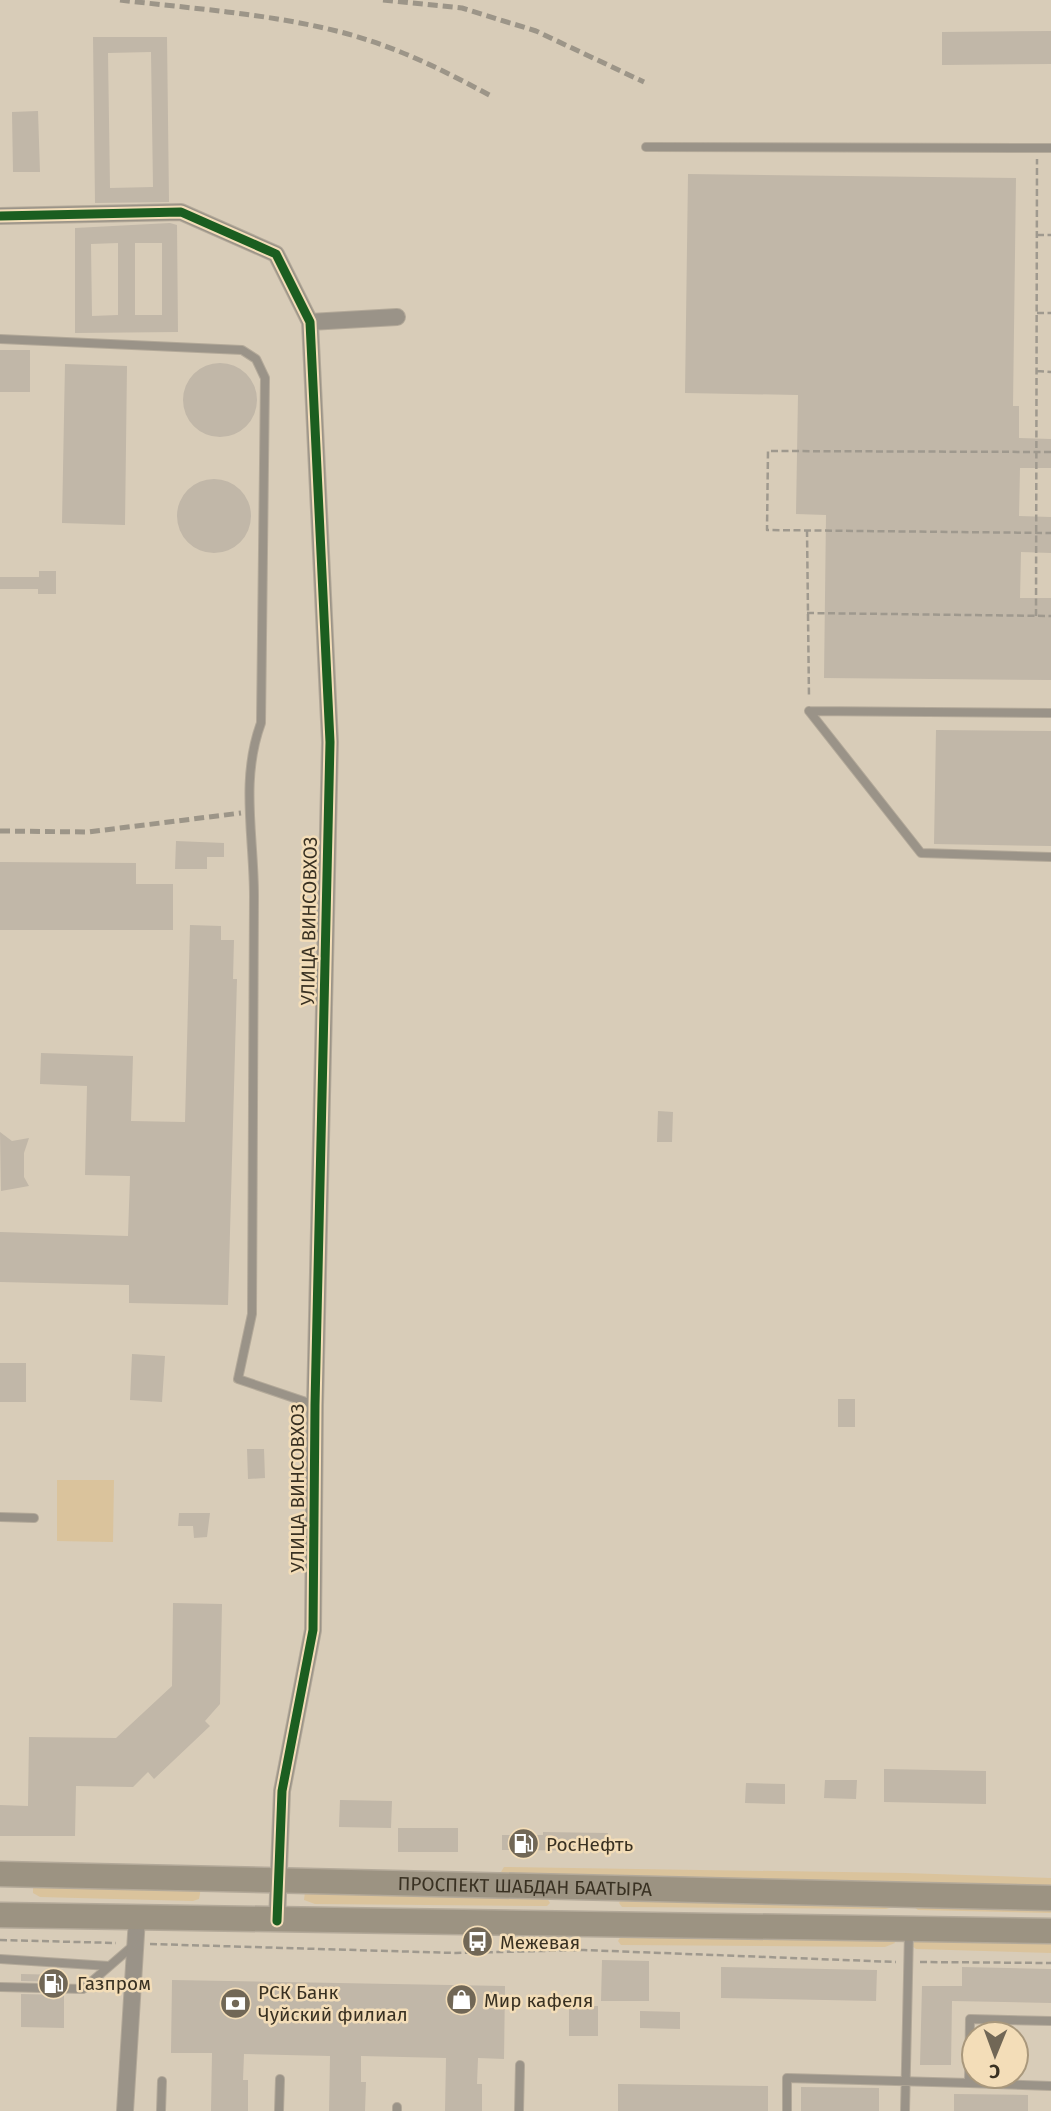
<svg xmlns="http://www.w3.org/2000/svg" width="1051" height="2111" font-family="'Fira Sans',sans-serif">
<rect width="100%" height="100%" fill="#d8ccb8"/>
<!-- green -->
<path fill="#dac39c" d="M57,1480H114L113,1542L57,1541Z
M504,1867L905,1873L1051,1878V1888L769,1879L504,1876L501,1872Z
M33,1887L201,1888L199,1899L193,1901L40,1897L33,1893Z
M305,1892L547,1898L550,1903L547,1906L315,1904L304,1900Z
M622,1898L896,1906L886,1909L622,1907L619,1903Z
M1051,1904V1913L918,1910L913,1906Z
M621,1936L893,1939L895,1943L885,1947L621,1945L618,1941Z
M915,1941L1051,1944V1953L916,1949L912,1946Z"/>
<!-- building -->
<path fill="#c1b7a8" fill-rule="evenodd" d="M1051,31V64L942,65V32Z
M93,37H167L169,202L95,203ZM151,52L153,187L110,188L108,53Z
M38,111L40,172H13L12,112Z
M688,174L1016,178L1013,406H1019V438L1051,439V468H1020L1019,516L1051,517V553L1021,552L1020,598H1051V680L824,678L826,515L796,514L798,395L685,393Z
M170,223L177,225L178,332L75,333V228ZM118,243V315L92,316L91,244ZM135,243H162V315H135Z
M0,350H30V392H0Z
M183 400a37 37 0 1 1 74 0a37 37 0 1 1-74 0Z
M65,364L127,366L125,525L62,523Z
M177 516a37 37 0 1 1 74 0a37 37 0 1 1-74 0Z
M39,571H56V594H38V589H0V577H39Z
M936,730L1051,731V846L934,844Z
M176,841L224,843V857H207V869H175Z
M0,862L136,863V884H173V930H0Z
M190,925L221,926V940H234L233,979H237L228,1305L129,1303V1285L0,1282V1232L128,1236L130,1176L85,1175L87,1086L40,1084L41,1053L133,1056L131,1121L185,1122Z
M658,1111L673,1112L672,1142H657Z
M0,1132L12,1141L29,1138L24,1153V1177L29,1186L1,1191Z
M132,1354L165,1356L162,1402L130,1400Z
M0,1363H26V1402H0Z
M838,1399H855V1427H838Z
M247,1449H264L265,1478L248,1479Z
M179,1513H210L207,1537L194,1538L193,1526H178Z
M173,1603L222,1604L220,1704L205,1721L210,1726L154,1779L148,1772L133,1787L76,1786L75,1836H0V1805L28,1806L29,1737L116,1738L172,1686Z
M884,1769L986,1771V1804L884,1802Z
M825,1780H857L856,1799L824,1798Z
M746,1783L785,1784V1804L745,1803Z
M340,1800L392,1801L391,1828L339,1827Z
M398,1828H458V1852H398Z
M543,1832L608,1833V1851L502,1850V1835H543Z
M602,1960L649,1961V2001H601Z
M721,1967L877,1970L876,2001L721,1998Z
M962,1967L1051,1969V2003L952,2001L951,2065H920L922,1986H962Z
M21,1974L65,1975V1982L21,1981Z
M172,1980L505,1986L504,2059L478,2058L477,2084H482V2111H445L446,2058L361,2056V2082H366L365,2111H329L330,2056L244,2054L243,2080H248V2111H211L212,2053H171Z
M21,1994L64,1995V2028L21,2027Z
M569,2006H598V2036H569Z
M640,2011L680,2012V2029L640,2028Z
M618,2084L768,2086V2111H618Z
M801,2087L879,2088V2111H801Z
M954,2094L1028,2095V2111H954Z"/>
<g fill="none" stroke-linecap="round" stroke-linejoin="round">
<defs>
<path id="lane" d="M646,147L1051,148
M0,339L242,350L256,359L265,378L261,723C240,780 254,836 254,896C253,1035 253,1175 252,1314L238,1379L315,1405
M809,711L921,853L1051,857
M809,711L1051,713
M0,1517L34,1518
M0,1959L109,1966
M0,1987L83,1989L135,1944
M1051,2021L970,2019L969,2083L1051,2086
M397,2107V2111
M161,2111L162,2081
M279,2111L280,2079
M519,2111L520,2065
M787,2111V2078L969,2083
M905,2111L909,1932"/>
<path id="street" d="M0,216L181,212L276,254L310,322L330,742L315,1405L313,1630L282,1791L277,1921
M310,322L397,317
M125,2111L137,1918"/>
<g id="primary">
<path id="s1" d="M0,1874L1051,1898"/>
<path d="M0,1915L1051,1931"/>
</g>
</defs>
<!-- lane casing -->
<use href="#lane" stroke="#b3a999" stroke-width="10"/>
<!-- street casing -->
<use href="#street" stroke="#b3a999" stroke-width="18"/>
<!-- primary casing -->
<use href="#primary" stroke="#b3a999" stroke-width="27"/>
<!-- path -->
<path stroke="#9f998e" stroke-width="2.5" stroke-dasharray="7 3.5" stroke-linecap="butt" d="M1037,235H1051
M1037,313H1051
M1037,371L1051,372
M1051,452L768,451L767,530L1051,533
M807,530L809,698
M807,613L1051,616
M1036,616L1037,159
M0,1940L116,1943
M150,1944L456,1953L584,1950L896,1962
M920,1962L1051,1963"/>
<!-- lane -->
<use href="#lane" stroke="#9a9388" stroke-width="8"/>
<!-- street -->
<use href="#street" stroke="#9a9388" stroke-width="16"/>
<!-- primary -->
<use href="#primary" stroke="#9c9382" stroke-width="24"/>
<!-- rail -->
<path stroke="#9c9588" stroke-width="5" stroke-dasharray="10 5" stroke-linecap="butt" d="M120,0C195,9 275,14 348,34C399,48 445,71 491,96
M383,0L462,8L536,31L644,82
M0,831L88,832L241,813"/>
<defs>
<path id="cycleway" d="M0,216L181,212L276,254L310,322L330,742L315,1405L313,1630L282,1791L277,1921"/>
</defs>
<!-- cycleway casing -->
<use href="#cycleway" stroke="#f3ddb8" stroke-width="13"/>
<!-- cycleway -->
<use href="#cycleway" stroke="#1b5e20" stroke-width="9"/>
</g>
<!-- icons -->
<defs>
<symbol id="fuel-disc" viewBox="-11 -11 22 22"><circle r="9.5" fill="#716756" stroke="#f3ddb8"/><path d="M-5.5-6h7V0h2V4h1.3V-2.5L3-4.5l.8-.8L6-3V5H2.5V1h-1V6h-7ZM-4.2-4.7v3.2H.2V-4.7Z" fill="#fff"/></symbol>
<symbol id="bus-disc" viewBox="-11 -11 22 22"><circle r="9.5" fill="#716756" stroke="#f3ddb8"/><path d="M-5-6H5V4H4V6H2V4H-2V6H-4V4H-5ZM-3.5-4V0h7V-4ZM-3.5 1.2v1.5H-2V1.2ZM2 1.2v1.5H3.5V1.2Z" fill="#fff"/></symbol>
<symbol id="shop-disc" viewBox="-11 -11 22 22"><circle r="9.5" fill="#716756" stroke="#f3ddb8"/><path d="M-5-2.5h2.3a2.7 3.5 0 0 1 5.4 0H5L5.5 6h-11ZM-1.5-2.5h3a1.5 2.3 0 0 0-3 0Z" fill="#fff"/></symbol>
<symbol id="bank-disc" viewBox="-11 -11 22 22"><circle r="9.5" fill="#716756" stroke="#f3ddb8"/><path d="M-6-4H6V4H-6ZM0-2.3a2.3 2.3 0 1 0 0 4.6a2.3 2.3 0 1 0 0-4.6Z" fill="#fff"/></symbol>
</defs>
<g fill-rule="evenodd">
<use href="#fuel-disc" x="506" y="1826" width="35" height="35"/>
<use href="#bus-disc" x="460" y="1924" width="35" height="35"/>
<use href="#fuel-disc" x="36" y="1966" width="35" height="35"/>
<use href="#shop-disc" x="444" y="1982" width="35" height="35"/>
<use href="#bank-disc" x="218" y="1986" width="35" height="35"/>
</g>
<g text-anchor="middle" dominant-baseline="central" stroke-width="5" stroke-linejoin="round" paint-order="stroke">
<!-- street labels -->
<g font-size="19" fill="#393122" stroke="#f3ddb8">
<text transform="translate(309 921) rotate(-89)">УЛИЦА ВИНСОВХОЗ</text>
<text transform="translate(297 1488) rotate(-90)">УЛИЦА ВИНСОВХОЗ</text>
<text stroke="none"><textPath href="#s1" startOffset="525">ПРОСПЕКТ ШАБДАН БААТЫРА</textPath></text>
</g>
<!-- poi labels -->
<g font-size="19" fill="#393122" stroke="#f3ddb8" text-anchor="start">
<text x="546" y="1844">РосНефть</text>
<text x="500" y="1942">Межевая</text>
<text x="77" y="1983">Газпром</text>
<text x="258" y="1992">РСК Банк<tspan x="258" dy="22">Чуйский филиал</tspan></text>
<text x="484" y="2000">Мир кафеля</text>
</g>
</g>
<!-- north arrow -->
<g transform="translate(995 2055) rotate(181)"><circle r="33" fill="#f3ddb8" stroke="#a9987c" stroke-width="2"/>
<path d="M0-5L12 26L0 18L-12 26Z" fill="#716756"/>
<text y="-10" font-size="19" font-weight="bold" text-anchor="middle" fill="#393122">С</text>
</g>
</svg>
